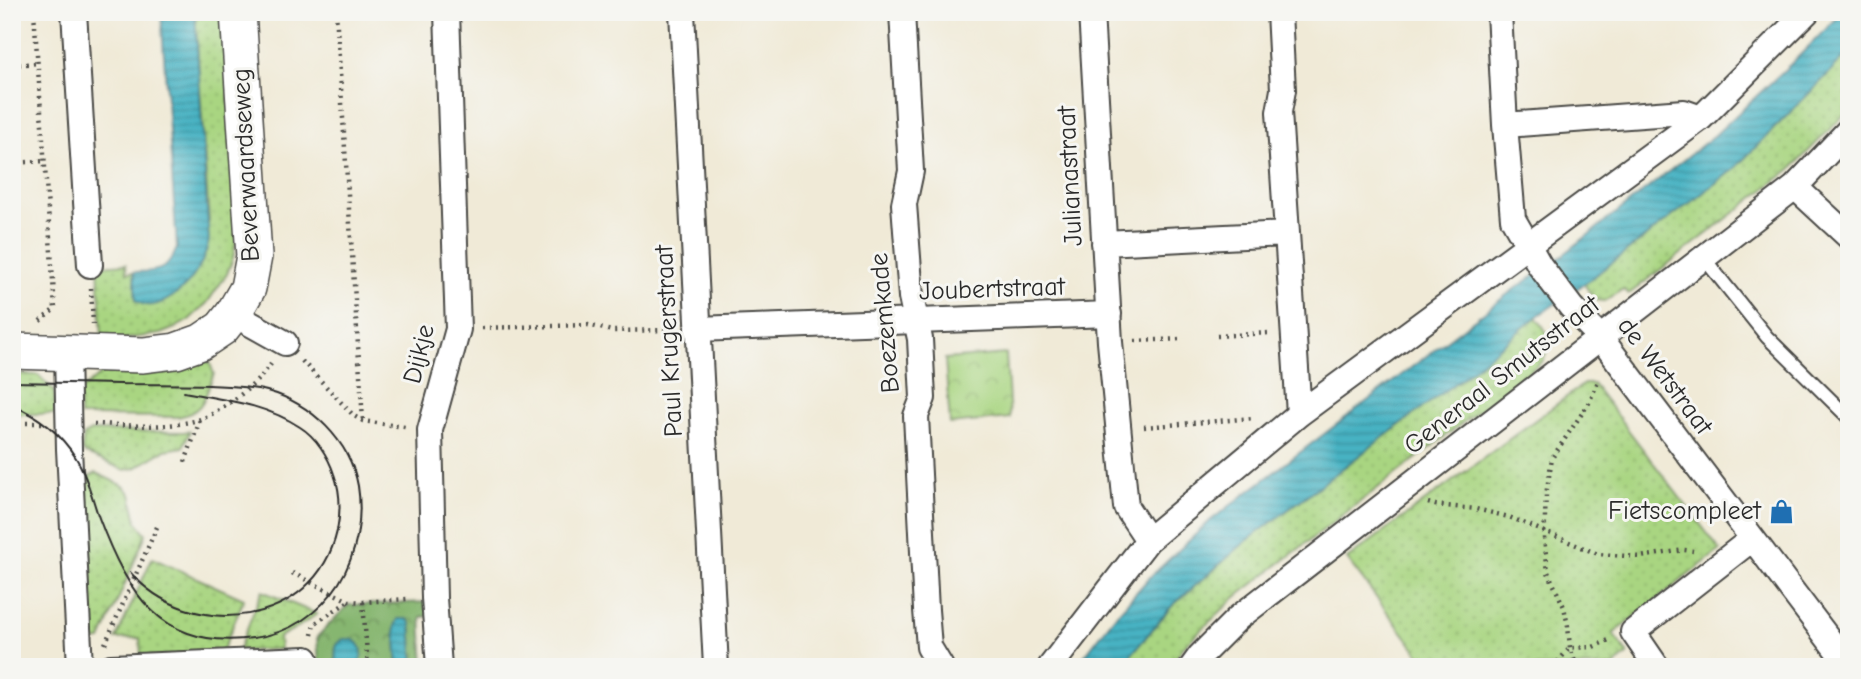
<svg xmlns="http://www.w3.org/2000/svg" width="1861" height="679" font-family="'Comic Neue',sans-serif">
<defs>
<pattern id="grass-dots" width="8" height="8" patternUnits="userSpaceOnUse" patternTransform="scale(1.75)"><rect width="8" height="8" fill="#a9d581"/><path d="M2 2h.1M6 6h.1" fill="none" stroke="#92b770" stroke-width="1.8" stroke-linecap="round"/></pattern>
<pattern id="forest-crowns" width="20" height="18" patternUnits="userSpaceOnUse" patternTransform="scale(1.75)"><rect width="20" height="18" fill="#86b66f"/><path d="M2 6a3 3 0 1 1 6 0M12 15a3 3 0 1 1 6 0" fill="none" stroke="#6e945b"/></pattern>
<pattern id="park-crowns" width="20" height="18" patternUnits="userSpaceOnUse" patternTransform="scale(1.75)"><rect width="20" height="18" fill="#a9d581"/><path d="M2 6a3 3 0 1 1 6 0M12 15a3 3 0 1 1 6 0" fill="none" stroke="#92b770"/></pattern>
<pattern id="water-rules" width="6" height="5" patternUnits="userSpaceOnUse" patternTransform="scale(1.75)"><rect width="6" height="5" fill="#46b2c3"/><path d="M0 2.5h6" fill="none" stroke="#3b919f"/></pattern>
</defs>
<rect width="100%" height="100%" fill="#f6f6f2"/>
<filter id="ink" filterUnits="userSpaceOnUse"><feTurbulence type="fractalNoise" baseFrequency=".0143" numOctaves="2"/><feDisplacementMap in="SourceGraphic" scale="14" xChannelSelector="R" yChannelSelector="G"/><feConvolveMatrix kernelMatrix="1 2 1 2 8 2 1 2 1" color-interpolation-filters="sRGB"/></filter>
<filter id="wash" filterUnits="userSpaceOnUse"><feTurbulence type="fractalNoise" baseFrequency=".00686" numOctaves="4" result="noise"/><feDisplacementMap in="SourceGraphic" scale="28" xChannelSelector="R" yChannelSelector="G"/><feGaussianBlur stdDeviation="1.57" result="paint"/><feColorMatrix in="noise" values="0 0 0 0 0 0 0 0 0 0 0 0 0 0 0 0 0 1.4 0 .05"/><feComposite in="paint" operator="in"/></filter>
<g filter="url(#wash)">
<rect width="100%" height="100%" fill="#f0ead7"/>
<!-- grass -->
<path fill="url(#grass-dots)" stroke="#6a8056" stroke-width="2" d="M195,12H223L238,229L233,258L227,274L207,303L189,320L175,328L160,334L124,339H102L98,266L126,264L127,273L134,272L136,300L209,222Z
M1849,53V110L1791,169L1629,294L1623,289L1605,301L1595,300L1584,284L1734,169Z
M1536,317C1552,337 1551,338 1543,361L1236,597L1186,644L1169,667H1121L1171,607L1244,543L1463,377Z
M209,361L214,374C204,397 205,412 178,417L80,416L79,392L111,366L163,367Z
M12,374L38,375L54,391L56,414H12Z
M1584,384H1593L1720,550L1613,634L1628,654L1613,667H1429L1347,559Z
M91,431L184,432L190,431L183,447L165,450L135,468L124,470L84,453L82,449L84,435Z
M96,473L124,486L131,494L137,522L146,534L101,640L92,641L84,485L88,477Z
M152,558L244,599L222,652L141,657L140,638L116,639Z
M262,591L317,614L298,627L279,637L280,649L238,651Z"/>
<!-- forest -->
<path fill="url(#forest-crowns)" stroke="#58704d" stroke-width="2" d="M429,602V616L421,617L424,667H414L411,623L395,626L398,667H357L344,639C332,645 336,655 336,667H319L317,637L348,605Z"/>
<!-- park -->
<path fill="url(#park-crowns)" stroke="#6a8056" stroke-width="2" d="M1006,354L1010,418L950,424L945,359Z"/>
<!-- water -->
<path fill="url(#water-rules)" stroke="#386e77" stroke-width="2" d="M161,12H195L209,241C206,254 201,266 193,277C182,292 153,316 136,300L134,272C157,272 168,271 177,248Z
M1843,12H1849V53L1734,169L1584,284L1536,317L1463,377L1244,543L1171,607L1121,667H1076L1116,615L1149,578L1210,521L1513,290L1549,266L1715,135L1795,60Z
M398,619H407L411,623L414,667H398L395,626Z
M344,639C364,638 365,653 357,667H336C336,656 332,644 344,639Z"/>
</g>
<g filter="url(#ink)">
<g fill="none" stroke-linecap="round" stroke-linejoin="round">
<defs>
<path id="lane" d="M1703,257L1767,337L1849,418"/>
<path id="street" d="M74,12L90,265
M682,12L716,667
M902,12L911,171L904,204L911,297L920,339L923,398L916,416L926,610L929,647L941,667
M1091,12L1110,342L1126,507L1148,540
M1279,12L1283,90L1279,112L1299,414
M1499,12L1505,125L1513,219L1540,266L1571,307L1600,337L1849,666
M1505,125L1684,112L1701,118
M1795,187L1849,237
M1104,243L1287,234
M233,314L285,343
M697,329L1109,314
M67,352L69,449L80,667
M111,667L306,659V667
M439,667L434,598L430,430L458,329L447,12
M1050,667L1148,540L1299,414L1701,118L1807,12
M1192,667L1200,656L1238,618L1795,187L1849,130
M1657,667L1633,632L1752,539"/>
<path id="secondary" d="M12,351L143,355L176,351L201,342L222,328L233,314L248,288L254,256L238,12"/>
</defs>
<!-- lane casing -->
<use href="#lane" stroke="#494845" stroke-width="16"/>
<!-- street casing -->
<use href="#street" stroke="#494845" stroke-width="28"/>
<!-- secondary casing -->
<use href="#secondary" stroke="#494845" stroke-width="38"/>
<!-- path -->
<path stroke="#494845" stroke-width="4.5" stroke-dasharray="2 5" stroke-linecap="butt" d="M34,12L55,309L40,321
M336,12L363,421
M12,65L38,63
M12,163L45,161
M91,288L93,324
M482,328L588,325L612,331L672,330
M1217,336L1269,333
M1135,341L1181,339
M302,361L354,416L363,421L405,427
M12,423H43
M94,424C128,425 165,429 198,420C211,416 224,407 236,398C250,388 261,378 271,364
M1144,427L1254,418
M185,462L200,420
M1428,503L1435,505L1476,509L1509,517L1598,554L1640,557L1684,550L1693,551
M292,573L349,601L363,602L408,599
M363,602L368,667
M312,635L314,624L349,601
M105,644L157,527
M1553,667L1570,648L1593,647L1609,640
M1577,667L1570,648L1568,626L1564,607L1548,572L1544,538L1546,495L1552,458L1589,403L1599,379"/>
<!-- lane -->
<use href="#lane" stroke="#fff" stroke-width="12"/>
<!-- street -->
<use href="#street" stroke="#fff" stroke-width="24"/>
<!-- secondary -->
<use href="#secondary" stroke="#fff" stroke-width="35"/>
<!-- tram -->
<path stroke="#2b2b2b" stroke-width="2" d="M12,382L122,384
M12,405C39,416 61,434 76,458C87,475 92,498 99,518C127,593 162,651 253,638C289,634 320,613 339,583C357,554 363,518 358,486C350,441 311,403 267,391C248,386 228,386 209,385C177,384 145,384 114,384
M130,572C190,642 315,628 337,531C341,511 341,493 334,474C328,456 316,437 300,427C265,404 225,400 184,392"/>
</g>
</g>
<!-- icons -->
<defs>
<symbol id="shop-bare" viewBox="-9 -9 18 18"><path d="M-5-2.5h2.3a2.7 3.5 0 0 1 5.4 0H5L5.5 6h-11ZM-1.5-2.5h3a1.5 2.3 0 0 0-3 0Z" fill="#1f6fb2" stroke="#f6f6f2" stroke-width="2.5" paint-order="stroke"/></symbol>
</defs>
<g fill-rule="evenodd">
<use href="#shop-bare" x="1764" y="494" width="35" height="35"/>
</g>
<g text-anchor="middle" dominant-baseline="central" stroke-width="6" stroke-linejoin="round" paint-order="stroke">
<!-- street labels -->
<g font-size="26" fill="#2b2b2b" stroke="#f6f6f2">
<text transform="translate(246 165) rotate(-93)">Beverwaardseweg</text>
<text transform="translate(1070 176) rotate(-93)">Julianastraat</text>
<text transform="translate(992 289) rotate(-2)">Joubertstraat</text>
<text transform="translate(885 323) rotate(-95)">Boezemkade</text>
<text transform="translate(669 341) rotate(-93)">Paul Krugerstraat</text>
<text transform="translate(419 354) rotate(-76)">Dijkje</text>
<text transform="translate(1502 375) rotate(-38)">Generaal Smutsstraat</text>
<text transform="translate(1665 376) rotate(53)">de Wetstraat</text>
</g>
<!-- poi labels -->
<g font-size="26" fill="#2b2b2b" stroke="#f6f6f2" text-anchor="end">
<text x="1761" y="511">Fietscompleet</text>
</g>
</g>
<!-- margin -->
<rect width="1861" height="679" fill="none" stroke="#f6f6f2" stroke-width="42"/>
</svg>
